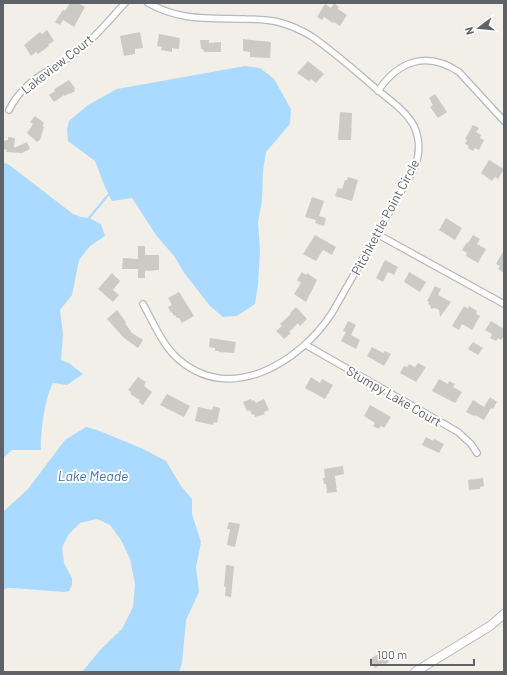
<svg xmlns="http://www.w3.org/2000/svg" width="507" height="675" font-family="Barlow,sans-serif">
<rect width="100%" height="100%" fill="#f1efe8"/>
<!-- water -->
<path fill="#aadaff" d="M245,66L260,68L274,79L291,109L290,124L266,152L263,171L262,200L258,222L260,251L258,285L255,304L237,316L223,317L210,306L185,274L174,256L156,235L132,198L112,201L105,187L95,161L68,141L67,130L69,121L88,105L117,89Z
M3,163L8,164L73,214L81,217L89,218L101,224L105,236L90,246L79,260L72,295L60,310L63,334L61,360L69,363L83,374L67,385L53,383C45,397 40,434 41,450H12L3,458Z
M86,427L97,430L141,448L166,461L181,486L192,499V514L201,542L196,567L199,592L186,620L182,663L179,672H82L101,649L122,629L133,607L135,584L130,559L121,540L110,525L97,519L80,523L68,535L62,548L64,563L72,578V585L69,591L64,592L12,588H7L3,590V512L28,489L65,440Z"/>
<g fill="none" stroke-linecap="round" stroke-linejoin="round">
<!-- stream -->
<path stroke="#aadaff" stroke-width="2" d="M89,218L109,194"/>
</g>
<!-- building -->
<path fill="#cccac5" d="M70,3H78L85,7L74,27L63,20L60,25L55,22L63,10L65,11Z
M334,3L339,7L338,9L347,15L340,26L334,22L333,23L324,17L322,20L317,17L325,4L331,8Z
M47,30L54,41L48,45L49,46L38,54L36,52L31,56L24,45L40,32L42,34Z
M140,32L143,48L135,49V54L124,56L120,36Z
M159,34L180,38L179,49L172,48V52L161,50L162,47L157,46Z
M243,39L271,42L270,58L250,57V52L243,51Z
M200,40H209V43L221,42V52H204L203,49H201Z
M308,61L324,74L316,83L311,79L309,81L297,73Z
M69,80L75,88L74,89L75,91L70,94V93L65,96L64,95L54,102L49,95L55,91L54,90L56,88Z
M435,94L447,112L438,118L430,107L433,105L429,98Z
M340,112L352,113L351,140H338Z
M35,116L44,123L42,126L44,127L40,140L37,142L27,133L33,124L30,122Z
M473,125L479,128L476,132L481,135L480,138L484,140L479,150L475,148L473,151L468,148L469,146L465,144L467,140L465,139Z
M8,137L15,138L14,148L27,142L30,149L22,153L6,152L7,150L3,149V141L8,140Z
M489,160L504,169L498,179L495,177L492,181L481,173Z
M348,177L358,180L352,201L335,196L338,188L342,189L345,180H347Z
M312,197L324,201L319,216L326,218L324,226L315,223L316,220L305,217Z
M446,218L462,228L455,240L439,230Z
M315,235L336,247L332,255L323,250L316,261L303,254Z
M473,235L480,239L477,244L486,249L478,263L466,256L467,253L462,250L467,242L468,243Z
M138,246H145V255H159V270L145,271V278H138V269H122L123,258L138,259Z
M504,250V273L498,269L500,266L496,264Z
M385,260L398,267L394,275L388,272L383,282L376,278Z
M302,272L306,275L307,273L317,280L306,302L294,294L301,283L297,280Z
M409,272L426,282L420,292L404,282Z
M112,273L120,281L113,290L119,295L113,302L98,289Z
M435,286L441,289L438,295L451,302L440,317L439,310L435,308L431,309L430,305L428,304L429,302L427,301Z
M179,292L194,316L182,323L179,318H177L175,315L174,316L172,312L171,313L168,307L172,305L168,298Z
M464,306L468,309L469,306L477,311L476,314L480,316L472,330L462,324L459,330L452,326Z
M296,307L307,319L300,326L298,323L289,332L291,333L284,339L276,331L282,326L280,324L291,314L290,313Z
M117,310L126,322L125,323L132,333L143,340L138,348L124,338L107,319Z
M348,321L356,325L351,335L360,340L356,349L341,341L346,332L343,331Z
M491,321L504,329V336L501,340L498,338L496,341L490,338L492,334L485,330Z
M210,338L236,342L234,353L219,352V351H215V348L209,347Z
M473,342L483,348L478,355L468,349Z
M372,347L383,353L385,351L391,354L384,366L367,356Z
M418,363L426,367L416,382L400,373L404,366L407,367L409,364L415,367Z
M138,377L146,382L144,386L152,392L143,405L139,402L140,400L133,396L130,393L131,392L128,390Z
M311,377L320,383L322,379L333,385L325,399L305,388Z
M439,379L448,384L449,381L455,384L453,387L462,392L455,403L432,391Z
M167,394L190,406L184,417L160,405Z
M490,397L497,402L493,409L491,408L484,420L475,415L474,416L466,412L473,400L484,407Z
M251,399L253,404L252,401L254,400L256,403L264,399L269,410L264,412L265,414L255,417L254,414L252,415L250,410L247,411L243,402Z
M370,405L391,417L384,428L381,426L379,429L373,426L375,423L364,416Z
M213,406L220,408L217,423L214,422L213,425L195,421L198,407L212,410Z
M426,437L433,441L434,439L444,444L439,453L422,445Z
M343,466L344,474L335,476L337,492L327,493L326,484H324L323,478H325L324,469Z
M483,478L484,486L480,487V489L469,490L468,480Z
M229,522L240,524L235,547L227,545L230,529H227Z
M226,565L234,566L231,597L225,596L226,587L224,586Z
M383,651L389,662L384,665L383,663L375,668L370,659Z"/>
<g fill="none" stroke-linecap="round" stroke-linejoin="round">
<defs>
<path id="street" d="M378,91C399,60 427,51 459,72L504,121
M9,110C26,76 53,72 80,49C97,36 110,19 125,3
M377,234L504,304
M143,304C153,322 162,344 177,358C230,406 300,362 332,313L415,167C420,153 420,139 414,126C405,109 386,98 373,86C353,69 333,51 311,36C301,30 290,25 278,22C267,19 256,19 245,19C209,18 180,21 148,3
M306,345L458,432L471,444L477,453"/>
<path id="secondary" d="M415,672L490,626L504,614"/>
</defs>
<!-- street casing -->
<use href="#street" stroke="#b5b8bc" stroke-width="8"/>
<!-- secondary casing -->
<use href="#secondary" stroke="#b6babf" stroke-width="10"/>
<!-- street -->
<use href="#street" stroke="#fff" stroke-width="5.5"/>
<!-- secondary -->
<use href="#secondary" stroke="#fff" stroke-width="8"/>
</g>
<g text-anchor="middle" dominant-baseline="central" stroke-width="4" stroke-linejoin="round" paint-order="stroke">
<!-- street labels -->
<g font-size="13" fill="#5f6368" stroke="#fff">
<text transform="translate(57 64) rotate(-38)">Lakeview Court</text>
<text transform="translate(385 217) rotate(-62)">Pitchkettle Point Circle</text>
<text transform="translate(394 396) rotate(30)">Stumpy Lake Court</text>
</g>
<!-- water labels -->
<g font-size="14" font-style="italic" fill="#4174aa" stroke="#fff">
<text x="93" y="475">Lake Meade</text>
</g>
</g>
<!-- border -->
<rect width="507" height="675" fill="none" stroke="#5f6368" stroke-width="8"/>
<!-- north arrow -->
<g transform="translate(479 28) rotate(254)" stroke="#ffffff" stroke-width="3" paint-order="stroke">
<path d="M0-3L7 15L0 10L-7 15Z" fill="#5f6368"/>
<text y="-6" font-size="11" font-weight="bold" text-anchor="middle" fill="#5f6368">N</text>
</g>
<!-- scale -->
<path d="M371 659v6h103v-6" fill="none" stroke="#5f6368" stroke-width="2"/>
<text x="377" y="659" font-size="12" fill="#5f6368" stroke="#ffffff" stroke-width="3" paint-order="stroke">100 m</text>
</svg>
